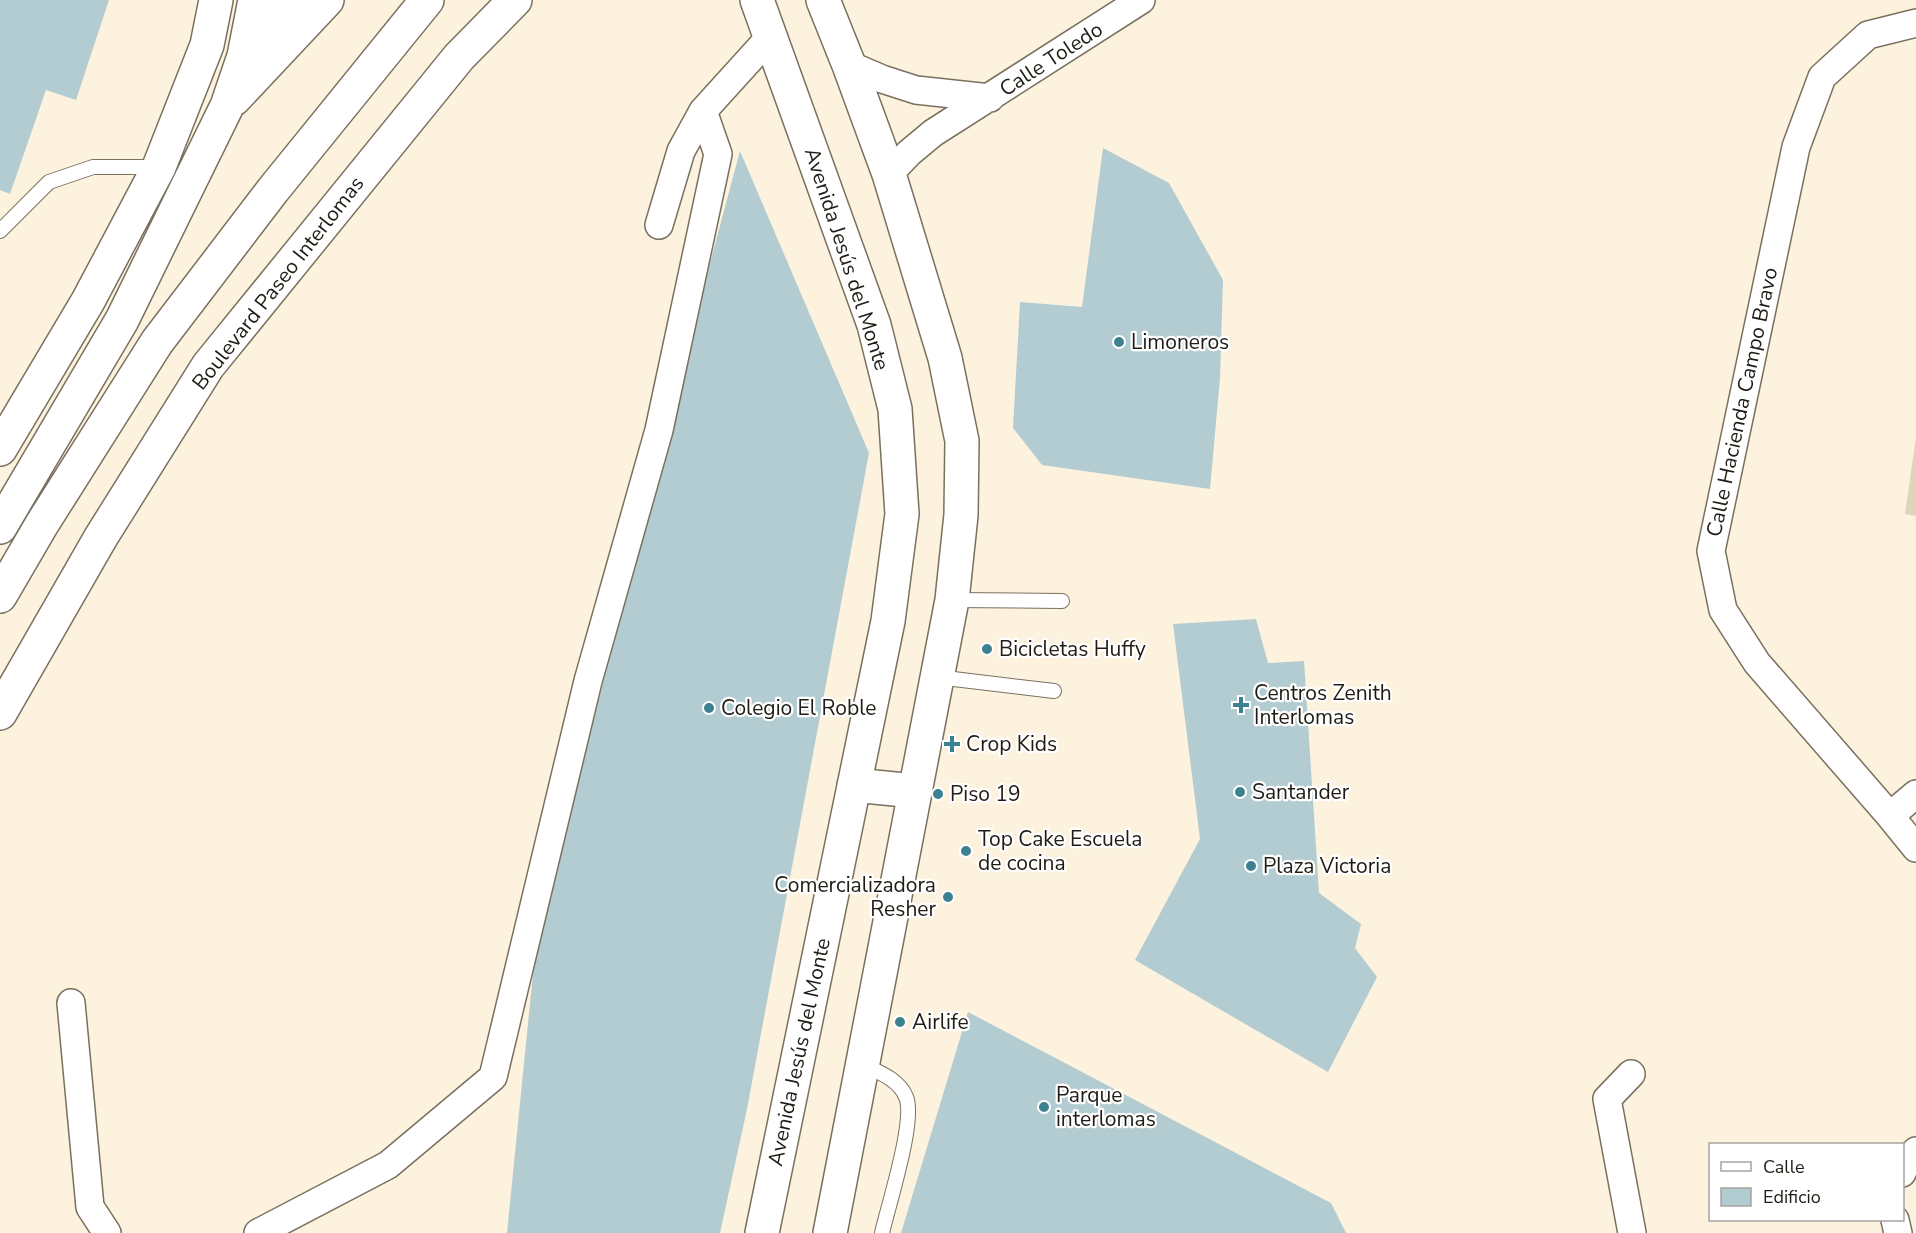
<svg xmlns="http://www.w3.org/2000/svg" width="1916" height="1233" font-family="'Nunito Sans',sans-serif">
<rect width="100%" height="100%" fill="#fdf2de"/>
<!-- green -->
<path fill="#e1d4bd" d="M1916,437V516L1905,514Z"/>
<!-- building -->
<path fill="#b3ccd2" d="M0,0H109L76,100L46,90L10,194L0,190Z
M1103,148L1169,183L1223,280L1220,378L1210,489L1042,465L1013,428L1020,302L1082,307Z
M740,151L869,453L747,1109L720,1233H507L534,964L661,446Z
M1256,619L1268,663L1304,661L1319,893L1361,924L1355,948L1377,977L1328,1072L1135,960L1200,839L1173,624Z
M968,1012L1331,1203L1346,1233H901Z"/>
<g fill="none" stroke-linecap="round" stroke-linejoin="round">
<defs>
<path id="lane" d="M0,231L49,182L93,167H157
M952,600L1062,601
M937,677L1054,691
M862,1064C878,1072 899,1079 906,1097C916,1120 888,1206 882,1233"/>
<path id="street" d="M1916,23L1868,35L1822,77L1796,147L1711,551L1723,610L1757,663L1890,816L1916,848
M849,65L882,79L916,90L990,98
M889,174L909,153L933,133L1141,0
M659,225L681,151L703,111L770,37
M1890,816L1916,794
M71,1003L90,1207L107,1233
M1631,1074L1607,1099L1632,1233
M1902,1173L1907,1160L1916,1151
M1895,1220L1898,1233
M258,1233L388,1165L493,1077L588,681L659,430L718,154L703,111"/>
<path id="secondary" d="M757,0L874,325L895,409L902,514L888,621L762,1233
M823,0L849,65L889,174L945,358L962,441L961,515L952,600L830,1233
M245,55L291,0
M234,99L327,0
M0,449L88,301L159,167L207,45L216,0
M0,527L122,320L227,106L244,56L255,0
M0,596L42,524L157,342L273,190L427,0
M0,713L101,537L208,366L459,57L515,0
M854,785L915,791"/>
</defs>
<!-- lane casing -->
<use href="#lane" stroke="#7a705f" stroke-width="16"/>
<!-- street casing -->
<use href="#street" stroke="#7a705f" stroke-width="30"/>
<!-- secondary casing -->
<use href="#secondary" stroke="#7a705f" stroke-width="36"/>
<!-- lane -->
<use href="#lane" stroke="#fff" stroke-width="14"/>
<!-- street -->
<use href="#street" stroke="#fff" stroke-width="27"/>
<!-- secondary -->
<use href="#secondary" stroke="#fff" stroke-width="33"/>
</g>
<!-- markers -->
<g fill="#3d8190" stroke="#fff" stroke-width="2">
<circle cx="1119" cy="342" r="6"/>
<circle cx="987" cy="649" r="6"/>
<path d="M1238 696h6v6h6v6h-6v6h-6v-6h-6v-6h6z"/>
<circle cx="709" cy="708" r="6"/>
<path d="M949 735h6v6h6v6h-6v6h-6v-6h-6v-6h6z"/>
<circle cx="1240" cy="792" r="6"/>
<circle cx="938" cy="794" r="6"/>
<circle cx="966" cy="851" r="6"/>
<circle cx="1251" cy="866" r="6"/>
<circle cx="948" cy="897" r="6"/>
<circle cx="900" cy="1022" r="6"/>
<circle cx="1044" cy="1107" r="6"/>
</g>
<g text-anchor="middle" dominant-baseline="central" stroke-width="4.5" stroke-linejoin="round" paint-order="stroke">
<!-- street labels -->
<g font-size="21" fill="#201c15" stroke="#fff">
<text transform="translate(1051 59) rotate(-33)">Calle Toledo</text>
<text transform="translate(847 259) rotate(72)">Avenida Jesús del Monte</text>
<text transform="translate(278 283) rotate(-52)">Boulevard Paseo Interlomas</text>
<text transform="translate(1742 402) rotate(-78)">Calle Hacienda Campo Bravo</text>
<text transform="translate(799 1052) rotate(-78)">Avenida Jesús del Monte</text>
</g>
<!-- poi labels -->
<g font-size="21" fill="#201c15" stroke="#fff" text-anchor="start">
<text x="1131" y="342">Limoneros</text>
<text x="999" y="649">Bicicletas Huffy</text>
<text x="1254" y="693">Centros Zenith<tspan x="1254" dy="24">Interlomas</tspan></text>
<text x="721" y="708">Colegio El Roble</text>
<text x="966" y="744">Crop Kids</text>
<text x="1252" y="792">Santander</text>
<text x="950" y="794">Piso 19</text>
<text x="978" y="839">Top Cake Escuela<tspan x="978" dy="24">de cocina</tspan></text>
<text x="1263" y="866">Plaza Victoria</text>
<text x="936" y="885" text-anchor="end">Comercializadora<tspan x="936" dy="24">Resher</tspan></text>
<text x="912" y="1022">Airlife</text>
<text x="1056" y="1095">Parque<tspan x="1056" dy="24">interlomas</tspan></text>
</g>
</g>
<!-- legend -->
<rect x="1709" y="1143" width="195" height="78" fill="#ffffff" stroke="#a6a4a1" stroke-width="1.5"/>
<rect x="1721" y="1162" width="30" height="9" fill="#ffffff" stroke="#a6a4a1" stroke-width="1.5"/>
<text x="1763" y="1173" font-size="18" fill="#201c15">Calle</text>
<rect x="1721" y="1188" width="30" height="18" fill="#b3ccd2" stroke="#a6a4a1" stroke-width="1.5"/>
<text x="1763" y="1203" font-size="18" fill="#201c15">Edificio</text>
</svg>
